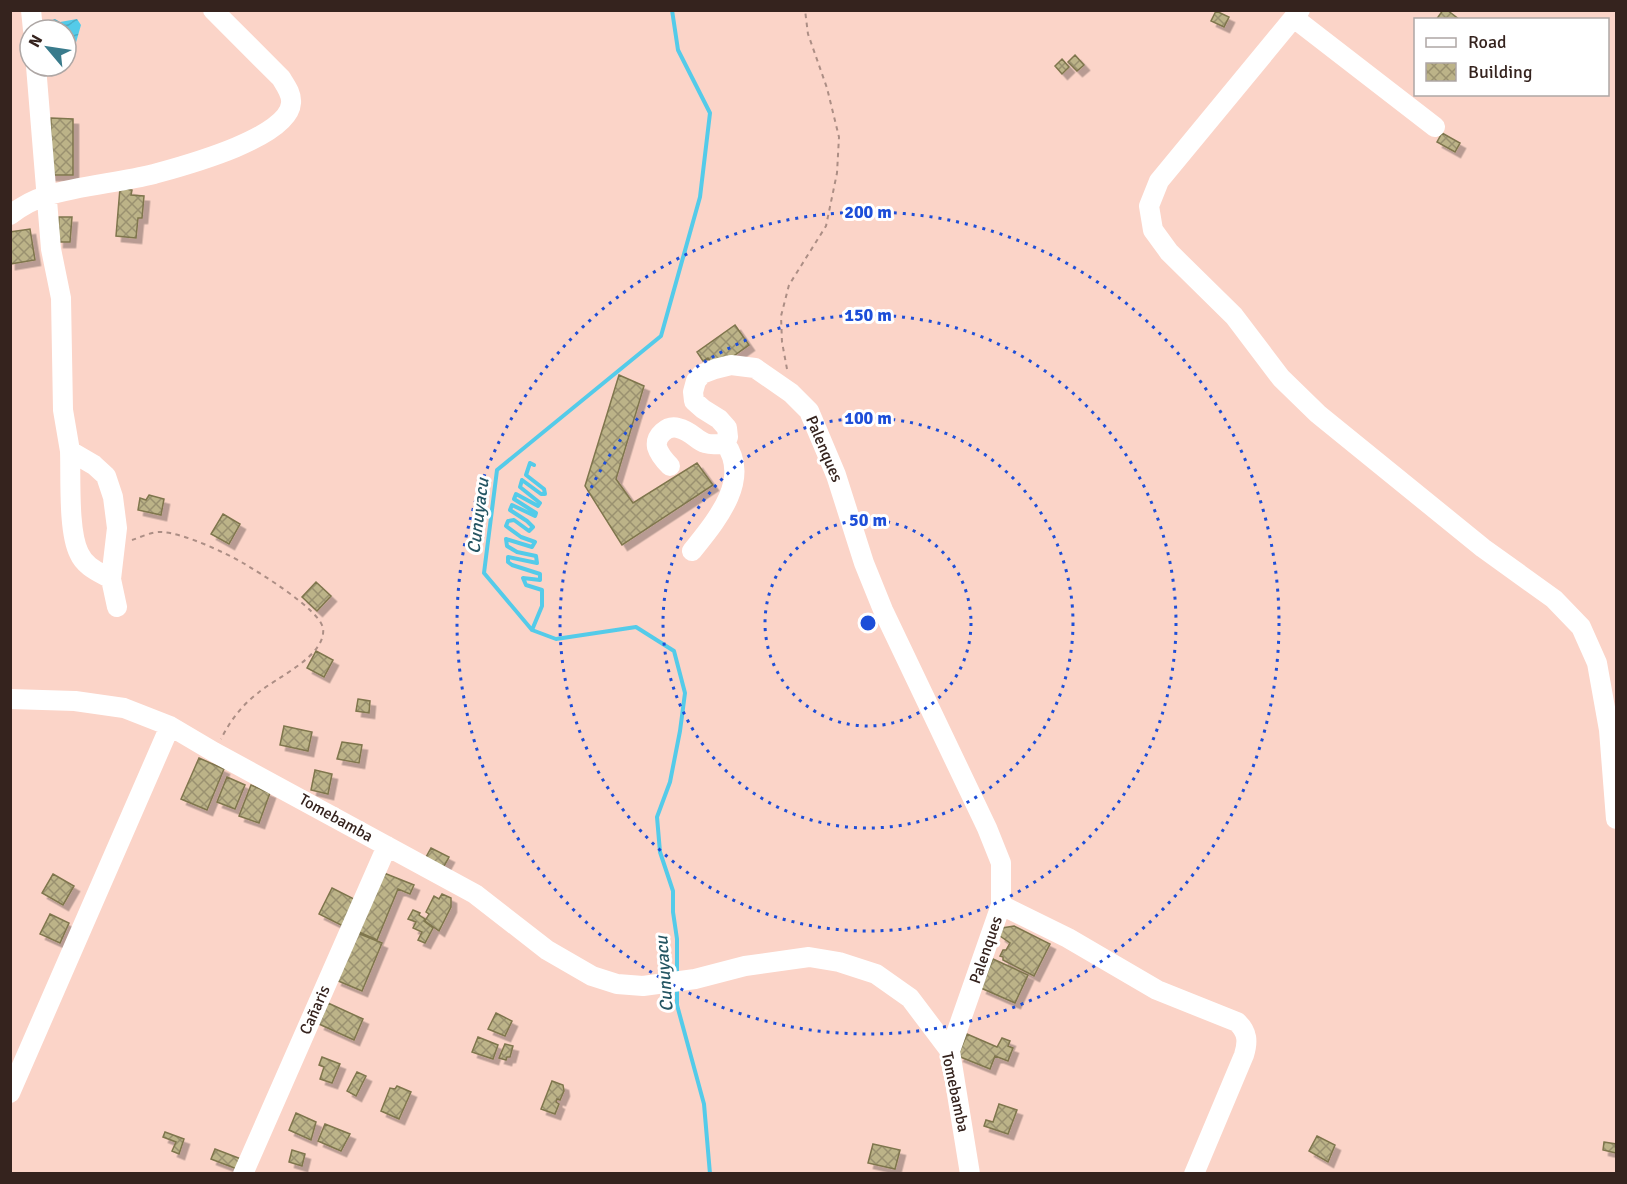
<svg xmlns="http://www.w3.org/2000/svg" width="1627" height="1184" font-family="Signika,sans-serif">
<defs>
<pattern id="water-waves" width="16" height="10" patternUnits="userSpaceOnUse" patternTransform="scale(1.5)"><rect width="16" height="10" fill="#54cbe9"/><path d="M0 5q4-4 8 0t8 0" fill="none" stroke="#4aaec7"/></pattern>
<pattern id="building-cross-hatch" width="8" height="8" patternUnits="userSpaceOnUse" patternTransform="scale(1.5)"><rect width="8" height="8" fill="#bcb388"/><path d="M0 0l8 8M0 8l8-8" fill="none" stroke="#9a916f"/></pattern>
<filter id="shadow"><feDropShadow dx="5.5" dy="5.5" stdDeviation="0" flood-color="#0004"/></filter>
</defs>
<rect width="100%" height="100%" fill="#fbd4c8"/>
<!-- water -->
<path fill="url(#water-waves)" d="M55,19L60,22L77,19L81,25L73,53L66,52V30H52L51,27L53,25L49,21Z"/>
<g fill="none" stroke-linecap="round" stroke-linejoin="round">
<!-- stream -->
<path stroke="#54cbe9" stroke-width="4" d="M672,10L678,50L710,113L700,197L661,336L497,470L484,573L532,630L556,639L636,627L674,651L685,693L680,731L670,782L657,817L660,852L673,891V912L677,939V975
M532,630L542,606V590L526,585L523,578L540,580V574L512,565L508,562V557L537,563L536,556L517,552L507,546L506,539L532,547L535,542L521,537L506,526L508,521L514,520L529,531L533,527L527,521L510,510L512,505L535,516L536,513L514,499L516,494L538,506L540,503L520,487L522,480L541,494H545L544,489L526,475L530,463L534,465
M677,989V1005L704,1104L710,1174"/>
</g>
<!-- building -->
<path fill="url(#building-cross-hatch)" stroke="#7f764d" stroke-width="1.5" filter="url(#shadow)" d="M1443,10H1447L1460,20H1436Z
M1216,11L1229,17L1224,27L1211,21Z
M1075,55L1084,65L1077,71L1068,62Z
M1062,59L1069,67L1062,74L1055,66Z
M51,118L73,119V175H50Z
M1442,133L1460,143L1455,152L1437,142Z
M120,188L132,190L131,195L144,196L142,218H138L136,238L116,236Z
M59,217H72L70,242H58Z
M30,229L35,260L10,264V232Z
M735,325L749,345L725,362L713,365L708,358L703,361L697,352Z
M619,375L644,386L616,479L633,503L697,463L713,485L622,545L585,486Z
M149,495L164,499L161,515L138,510L140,498L146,500Z
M223,514L240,524L229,544L211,534Z
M316,582L331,596L317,611L302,597Z
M316,651L333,660L324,677L307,668Z
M358,699L370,701L369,713L356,711Z
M284,726L312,732L308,751L280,745Z
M342,742L362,745L359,763L337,759Z
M199,758L224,769L207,810L181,799Z
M315,770L332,774L328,794L311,790Z
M227,777L245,785L235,809L217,802Z
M251,785L270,793L259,823L239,816Z
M431,848L449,857L443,868L425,859Z
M384,873L414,885L410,894L398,889L377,940L359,932Z
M53,874L74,886L63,905L42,893Z
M332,888L356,900L343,926L319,914Z
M442,894L451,898V907L439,931L425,921L429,914L426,912L434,896L439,899Z
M413,910L420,913L419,915L425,919L424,921L433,928L425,943L418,940L422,932L413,928L416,922L408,919Z
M50,914L69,923L60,943L40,934Z
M1014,926L1050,944L1034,976L1003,960V957L1000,956L1003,950H1006L1010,943L1000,936L1002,928Z
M355,932L382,943L362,991L336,980Z
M993,959L1028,975L1015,1003L981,988Z
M328,1003L363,1019L354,1040L319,1024Z
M496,1013L512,1021L505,1036L488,1029Z
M967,1034L997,1047L1002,1038L1010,1041L1008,1046L1013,1048L1008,1061L995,1056L990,1069L958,1056Z
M478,1037L498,1045L493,1059L472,1052Z
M505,1044L513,1046L510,1057H507L506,1060L499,1058Z
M322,1057L340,1064L332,1083L320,1079L324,1067L319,1065Z
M357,1072L366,1076L356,1096L347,1091Z
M552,1081L563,1085L564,1091L560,1100L557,1099L556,1102L559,1104L555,1114L541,1109Z
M397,1086L411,1092L399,1119L381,1111L390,1088L395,1089Z
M999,1104L1017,1110L1008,1134L984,1126L986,1120L993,1122Z
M296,1113L316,1122L311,1140L289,1130Z
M325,1124L350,1134L341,1151L318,1141Z
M165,1132L184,1139L179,1154L172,1151L176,1142L163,1137Z
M1317,1136L1335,1145L1328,1162L1309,1151Z
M1604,1142L1616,1144V1153L1603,1150Z
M873,1144L900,1150L895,1169L868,1163Z
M215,1149L241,1159L237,1169L211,1159Z
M292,1150L305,1154L302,1166L289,1162Z"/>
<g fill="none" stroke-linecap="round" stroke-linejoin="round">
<!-- path -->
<path stroke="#ac8e85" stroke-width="2" stroke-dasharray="4.5 4.5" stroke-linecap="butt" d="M787,369L782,342L781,316L789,285L826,226L837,173L839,137L827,88L808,34L805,10
M132,540C141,537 153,531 162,532C183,533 224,552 243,563C260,573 319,609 323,628C327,656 275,678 258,693C242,705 230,721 221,739"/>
<!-- minor -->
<path stroke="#fff" stroke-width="20" d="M31,10L33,30
M1300,10L1159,181L1149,206L1153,230L1169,252L1234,316L1281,378L1318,414L1483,548L1554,599L1581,627L1597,663L1609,730L1616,819
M1294,18L1435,127
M36,66L51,249L61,298L63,410L70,451L94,465L106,476L113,497L117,528L111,579L117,607
M10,215C22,206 32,200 46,196C81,185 118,183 154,174C183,166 289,138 291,103C292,94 286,86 281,78L213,10
M70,451C71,477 68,531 79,553C85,567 99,572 111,579
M670,466C665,461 659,454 657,447C655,436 667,425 678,428C699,433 696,449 725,443L728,437L727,428L719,419L703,409L694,401L693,392L696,381L702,374L715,369L731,365L755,368L791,393L809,411L836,475L864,563L883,610L987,828L1001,863V905L950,1051
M692,551C715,522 752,480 725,443
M10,699L75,701L124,708L170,726L214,752L475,894L547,950L592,976L617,984L643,986L695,979L745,966L809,957L839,962L876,974L910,998L950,1051L970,1174
M1001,905L1068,938L1157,990L1237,1022C1248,1032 1248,1042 1244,1055L1194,1174
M10,1093L170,726
M243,1174L387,846"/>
</g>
<!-- distance rings -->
<g fill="none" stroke="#1d4ed8" stroke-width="3" stroke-dasharray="3 6">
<circle cx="868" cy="623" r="103"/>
<circle cx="868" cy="623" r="205"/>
<circle cx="868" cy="623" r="308"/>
<circle cx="868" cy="623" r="411"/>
</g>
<g text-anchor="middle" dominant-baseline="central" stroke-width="6" stroke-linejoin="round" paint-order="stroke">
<!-- street labels -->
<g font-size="16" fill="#35231e" stroke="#fff">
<text transform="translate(824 449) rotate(67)">Palenques</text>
<text transform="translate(336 818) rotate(29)">Tomebamba</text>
<text transform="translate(986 950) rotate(-71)">Palenques</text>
<text transform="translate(315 1010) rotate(-66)">Cañaris</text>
<text transform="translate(955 1092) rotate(78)">Tomebamba</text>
</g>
<!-- water labels -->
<g font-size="18" font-style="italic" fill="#255663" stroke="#fff">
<text transform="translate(478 516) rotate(-83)">Cunuyacu</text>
<text transform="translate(664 974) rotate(-94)">Cunuyacu</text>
</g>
</g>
<circle cx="868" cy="623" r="9" fill="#1d4ed8" stroke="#fff" stroke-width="3"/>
<g font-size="18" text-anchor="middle" font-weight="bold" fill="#1d4ed8" stroke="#fff" stroke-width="6" stroke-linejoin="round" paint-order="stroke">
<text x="868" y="218">200 m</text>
<text x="868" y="321">150 m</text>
<text x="868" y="424">100 m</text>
<text x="868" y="526">50 m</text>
</g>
<!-- border -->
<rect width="1627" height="1184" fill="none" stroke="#35231e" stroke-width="24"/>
<!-- legend -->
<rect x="1414" y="18" width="195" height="78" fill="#ffffff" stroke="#aea7a5" stroke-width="1.5"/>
<rect x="1426" y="38" width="30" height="9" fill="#ffffff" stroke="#aea7a5" stroke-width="1.5"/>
<text x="1468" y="48" font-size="18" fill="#35231e">Road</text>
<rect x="1426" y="63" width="30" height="18" fill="url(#building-cross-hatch)" stroke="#aea7a5" stroke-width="1.5"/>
<text x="1468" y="78" font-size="18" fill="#35231e">Building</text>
<!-- north arrow -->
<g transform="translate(48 48) rotate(299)"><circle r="28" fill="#ffffff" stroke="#aea7a5" stroke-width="1.5"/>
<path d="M0-4.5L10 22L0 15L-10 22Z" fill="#397b8c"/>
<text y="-9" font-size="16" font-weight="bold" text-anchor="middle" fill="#35231e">N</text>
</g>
</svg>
